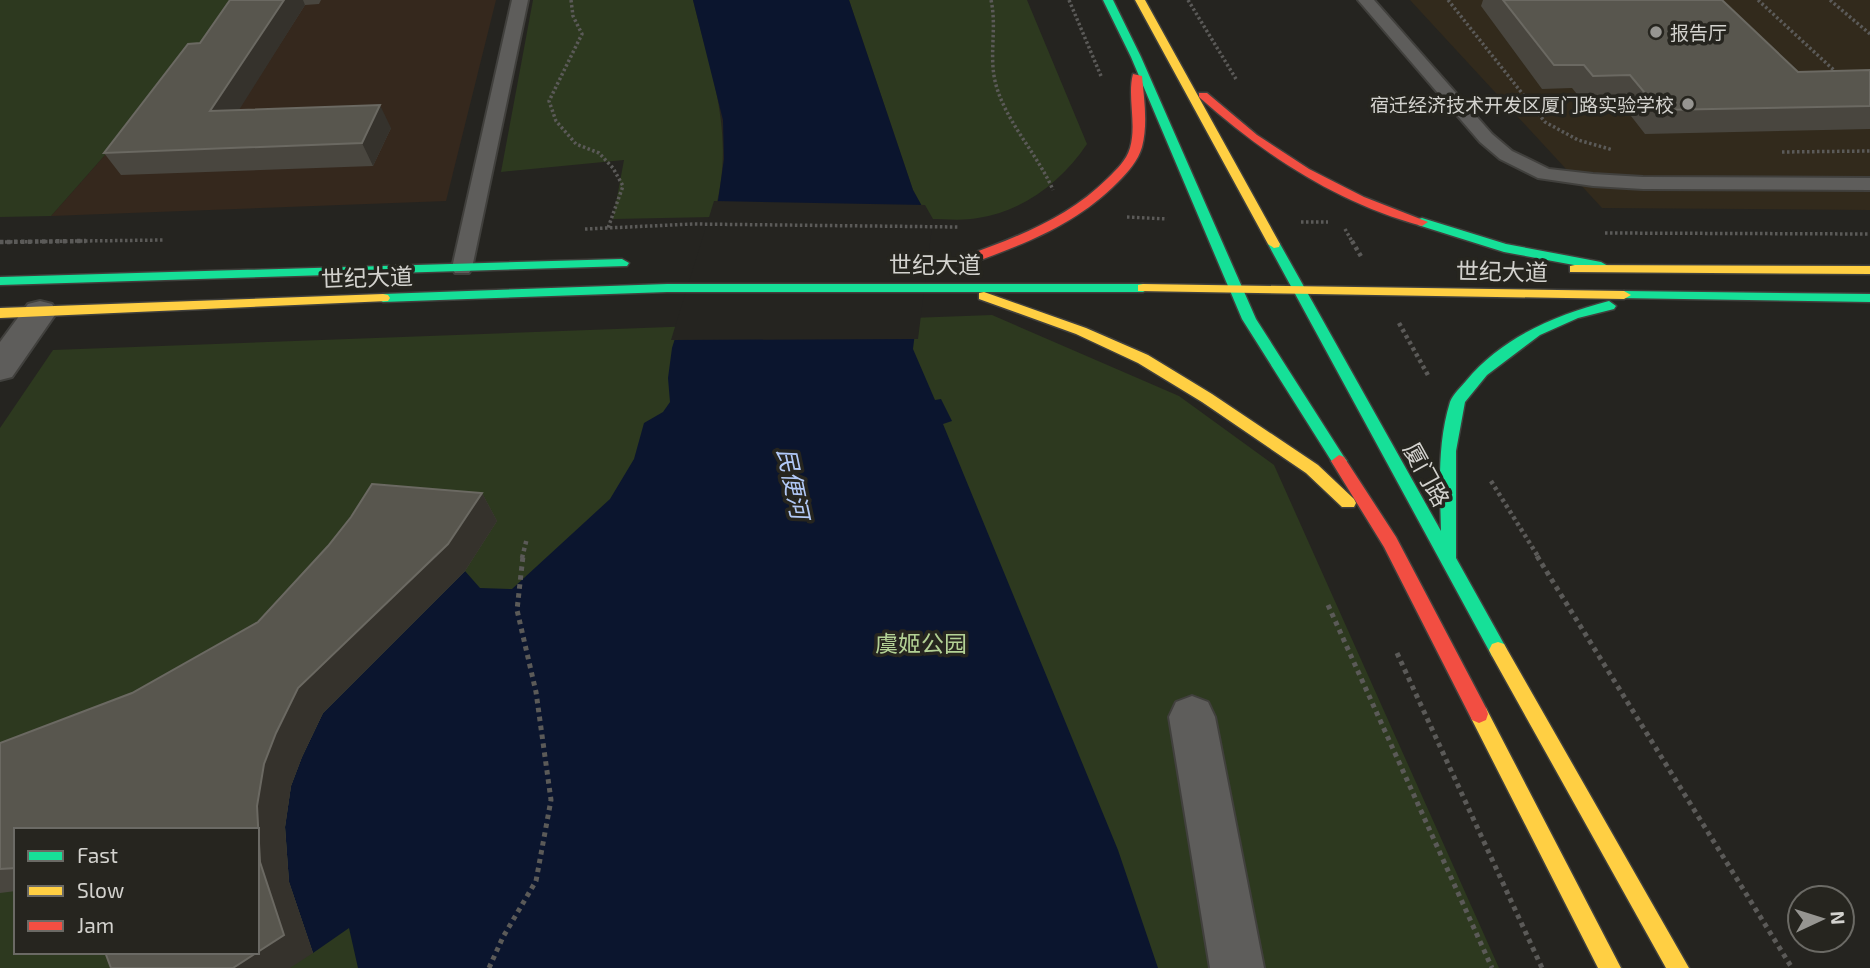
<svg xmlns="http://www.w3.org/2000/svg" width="1870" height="968" font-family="'Exo 2','Noto Sans SC',sans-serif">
<rect width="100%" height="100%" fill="#252420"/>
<!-- industrial -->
<path fill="#35281d" d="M242,0H496L446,201L51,216Z"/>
<!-- education -->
<path fill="#322a1c" d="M1410,0H1870V210L1602,208Z"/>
<!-- green -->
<path fill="#2d391f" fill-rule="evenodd" d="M0,0H242L51,216L0,217Z
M533,0H693C712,77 737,137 713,217L613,219L624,160L501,172Z
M849,0H1027L1087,144C1062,181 1024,211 978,218C963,221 945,219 929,219L913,190Z
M992,315L1179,396L1274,465L1499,968H0V428L53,350ZM16,830H257V952H16Z"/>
<!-- water -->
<path fill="#0b152e" d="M693,0H849L913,190L929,219L913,349L935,400L941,399L952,421L943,424L1118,850L1158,968H358L349,928L313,953L289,882L285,827L291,786L302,757L323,713L465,571L480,588L512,589L610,499L634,459L644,423L663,412L670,402L668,378L672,348L718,201L724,159L723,120Z"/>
<!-- pier -->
<path fill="#252420" d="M714,201L925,205L933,219L918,339L671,340Z"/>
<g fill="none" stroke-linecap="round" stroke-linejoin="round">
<defs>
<path id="lane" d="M512,0H528L472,268L469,273H455L452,268Z
M1358,0H1374L1492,134L1512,151L1549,169L1593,174L1643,177L1870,178V190L1643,189L1593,186L1538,178L1500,159L1480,142Z"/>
<path id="street" d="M40,301L52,304L57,312L12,377L0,380V342L28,304Z
M1192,696L1208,702L1215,717L1264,968H1210L1169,717L1176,702Z"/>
<path id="fast" d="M1103,0H1113L1141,57L1256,319L1344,457L1347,461L1344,465H1334L1242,319L1131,57Z
M1422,218L1506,244L1601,262L1608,266L1601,270L1504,252L1418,225V219Z
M1274,240L1280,244L1441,531C1440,488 1437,444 1450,402C1453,394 1461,387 1466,381C1502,337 1556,315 1609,301L1616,306L1614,309L1578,318L1540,335L1487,375L1465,402L1456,451V558L1504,644L1507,650L1504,656L1498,658L1492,656L1268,244Z
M622,259L629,263L627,266L0,285V277Z
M667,284H1143L1150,288L1143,292H667L383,302L376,298L383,294Z
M1624,291L1870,294V302L1619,298L1617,295Z"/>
<path id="slow" d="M1135,0H1145L1280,244L1279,247L1274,248L1268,244Z
M1575,265L1870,266V274L1570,272V266Z
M1143,284L1624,291L1631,295L1624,299L1138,291V285Z
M984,292L1086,328L1148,355L1212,394L1318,465L1354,499L1356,503L1354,507H1342L1306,473L1202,402L1138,363L1076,334L979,299V293Z
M383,294L388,295L390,298L388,301L0,318V308Z
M1498,642L1504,644L1689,968H1666L1492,656L1489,650L1492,644Z
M1479,705L1486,708L1621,968H1598L1472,720L1470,714L1472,708Z"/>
<path id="jam" d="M1133,74L1142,76C1144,99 1148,124 1142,147C1138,161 1128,172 1118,182C1076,225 1022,245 967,265H957V259C1012,239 1066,220 1108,178C1117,169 1126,161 1130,148C1137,124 1127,96 1133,74Z
M1199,93H1207L1257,135L1309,169L1364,197L1428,222L1422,226C1337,203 1264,155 1199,97Z
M1339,455L1344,457L1396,537L1486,708L1488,714L1486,720L1479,723L1472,720L1384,547L1331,461Z"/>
</defs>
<!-- lane casing -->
<use href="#lane" stroke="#41403d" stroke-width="4"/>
<!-- street casing -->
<use href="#street" stroke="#41403d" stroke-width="4"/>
<!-- fast casing -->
<use href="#fast" stroke="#41403d" stroke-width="3"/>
<!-- slow casing -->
<use href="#slow" stroke="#41403d" stroke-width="3"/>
<!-- jam casing -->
<use href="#jam" stroke="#41403d" stroke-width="3"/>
<!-- path-far2 -->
<path stroke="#5b5a58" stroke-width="3.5" stroke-dasharray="2.5 2.5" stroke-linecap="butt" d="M571,0L573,16L582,34L549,101L556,121L576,144L599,153L613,168L623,186L608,228
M991,0C997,27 989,54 995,81C1004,120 1037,153 1053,190
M1069,0L1101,76
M1188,0L1236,79
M1448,0L1545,122L1578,140L1613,150
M1758,0L1837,73
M1830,0L1870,34
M1782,152L1870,151
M1127,217L1167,219
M1301,222H1328
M585,229L693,224L958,227
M1345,229L1353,243
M1605,233L1870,234
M0,242L164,240"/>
<!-- path-far1 -->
<path stroke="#5b5a58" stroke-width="4.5" stroke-dasharray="3.5 3.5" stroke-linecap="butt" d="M1352,241L1362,258
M0,242L86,241
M1399,323L1429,377
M1491,481L1539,558
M522,558L527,538"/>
<!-- path -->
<path stroke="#5b5a58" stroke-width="5" stroke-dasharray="4.5 4.5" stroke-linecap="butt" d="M1537,556L1792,968
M1328,605L1492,968
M1397,653L1542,968
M489,968L503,937L536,881L551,800L536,692L517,610L523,556"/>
<!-- lane -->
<use href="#lane" fill="#5e5d5b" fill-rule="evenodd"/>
<!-- street -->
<use href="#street" fill="#5e5d5b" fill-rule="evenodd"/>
<!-- fast -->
<use href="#fast" fill="#16e098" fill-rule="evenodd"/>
<!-- slow -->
<use href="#slow" fill="#ffcf43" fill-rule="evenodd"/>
<!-- jam -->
<use href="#jam" fill="#f24e42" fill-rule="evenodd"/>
</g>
<!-- wall -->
<path fill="#49463f" d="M230,0H321L319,4L305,5L238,110L391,128L373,166L121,175L104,153L200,43Z
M1483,0H1722L1798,72L1870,70V129L1645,134L1617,98L1581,99L1572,88L1542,89L1481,6Z
M482,493L497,521L465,571L323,713L302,757L291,786L285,827L289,882L313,953L257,952L16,830V891L0,893V743L132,693L258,622L328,546L351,517Z"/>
<!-- shaded-wall -->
<path fill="#35322c" d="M284,0H303L305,5L224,134L210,111Z
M380,105L391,128L373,166L362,143Z
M482,493L497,521L465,571L323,713L302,757L291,786L285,827L289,882L313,953L290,968H233L260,862L257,806L264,764L276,733L298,688Z"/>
<!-- building -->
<path fill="#58564e" stroke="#6b6962" stroke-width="2" d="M230,0H284L210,111L380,105L362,143L104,153L188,44L200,43Z
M1503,0H1722L1798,72L1870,70V106L1659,110L1630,75L1593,76L1584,65H1554Z
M372,484L482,493L448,544L298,688L276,733L264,764L257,806L260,862L284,935L233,968H111L105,952H257V830H16V868L0,869V743L132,693L258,622L328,546L351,517Z"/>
<!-- markers -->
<g fill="#969591" stroke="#26251f" stroke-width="2.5">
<circle cx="1656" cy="32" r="7"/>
<circle cx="1688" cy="104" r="7"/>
</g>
<g text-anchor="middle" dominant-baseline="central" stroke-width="7" stroke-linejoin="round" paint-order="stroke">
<!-- far-poi labels -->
<g font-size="19" fill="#d3d2ce" stroke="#26251f" text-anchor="start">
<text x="1670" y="32">报告厅</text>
<text x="1674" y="104" text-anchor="end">宿迁经济技术开发区厦门路实验学校</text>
</g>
<!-- street labels -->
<g font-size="23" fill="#d3d2ce" stroke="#26251f">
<text x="935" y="264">世纪大道</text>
<text transform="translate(1502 271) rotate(1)">世纪大道</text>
<text transform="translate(367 277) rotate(-2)">世纪大道</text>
<text transform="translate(1427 474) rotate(61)">厦门路</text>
</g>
<!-- park labels -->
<g font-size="23" fill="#b3d195" stroke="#26251f">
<text x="921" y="643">虞姬公园</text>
</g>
<!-- water labels -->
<g font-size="24" font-style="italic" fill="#b2c9f7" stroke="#26251f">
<text transform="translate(794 483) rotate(78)">民便河</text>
</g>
</g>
<!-- legend -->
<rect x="14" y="828" width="245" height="126" fill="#26251f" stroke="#6b6a65" stroke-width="2"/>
<rect x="28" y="851" width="35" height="10" fill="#16e098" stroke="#6b6a65" stroke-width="2"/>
<text x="77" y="863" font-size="21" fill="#d3d2ce">Fast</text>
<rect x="28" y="886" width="35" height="10" fill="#ffcf43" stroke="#6b6a65" stroke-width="2"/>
<text x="77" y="898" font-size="21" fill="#d3d2ce">Slow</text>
<rect x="28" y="921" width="35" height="10" fill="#f24e42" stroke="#6b6a65" stroke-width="2"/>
<text x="77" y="933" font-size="21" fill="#d3d2ce">Jam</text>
<!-- north arrow -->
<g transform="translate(1821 919) rotate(86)"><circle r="33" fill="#26251f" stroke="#6b6a65" stroke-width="2"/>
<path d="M0-5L12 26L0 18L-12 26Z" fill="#969591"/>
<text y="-10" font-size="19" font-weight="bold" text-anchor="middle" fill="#d3d2ce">N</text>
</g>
</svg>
